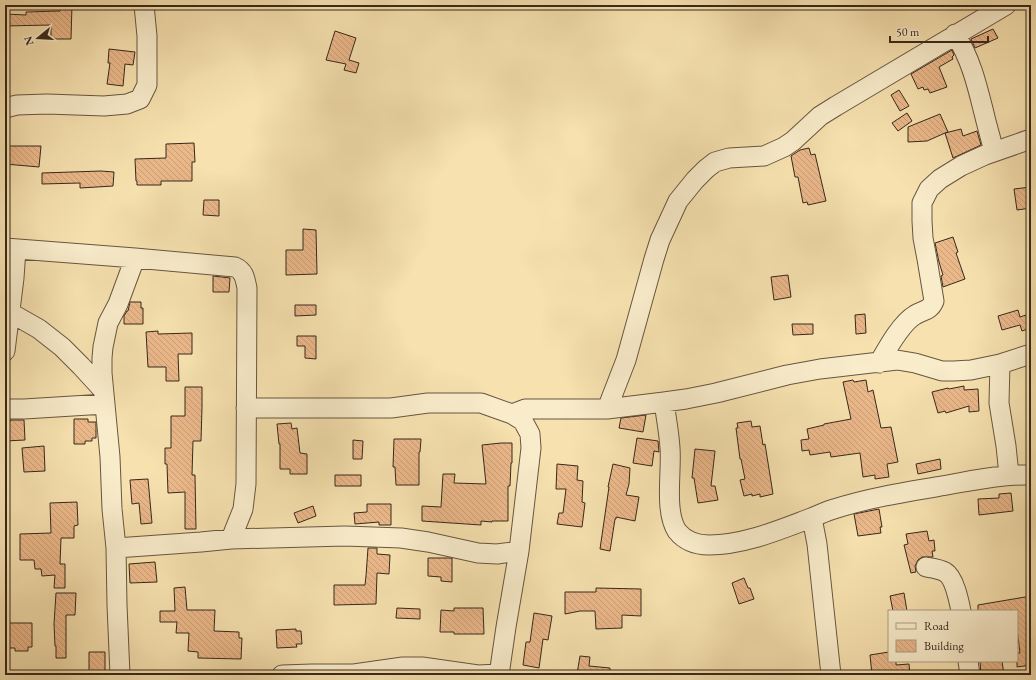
<svg xmlns="http://www.w3.org/2000/svg" width="1036" height="680" font-family="'EB Garamond',serif">
<defs>
<pattern id="building-back-hatch" width="6" height="6" patternUnits="userSpaceOnUse"><rect width="6" height="6" fill="#ebb88a"/><path d="M-1 5l2 2M0 0l6 6M5-1l2 2" fill="none" stroke="#ca9e76"/></pattern>
</defs>
<rect width="100%" height="100%" fill="#f6e1af"/>
<filter id="stains"><feTurbulence type="fractalNoise" baseFrequency=".005" numOctaves="4"/><feColorMatrix values="0 0 0 0 .2 0 0 0 0 .09 0 0 0 0 .02 0 0 0 .5 -.17"/></filter>
<radialGradient id="worn" r=".72"><stop offset=".6" stop-color="#630" stop-opacity="0"/><stop offset="1" stop-color="#630" stop-opacity=".3"/></radialGradient>
<!-- building -->
<path fill="url(#building-back-hatch)" stroke="#37281c" d="M60,5H72L71,39H51V25L5,26V14L26,15V12L60,11Z
M993,29L998,38L975,48L971,39Z
M335,31L356,38L349,60L359,63L356,73L344,70L346,64L326,60Z
M109,49L135,52L133,65L125,64L123,86L107,84L110,63H108Z
M952,50L954,55L952,57L953,59L939,67L947,87L930,93L928,89L924,90L923,87L918,89L911,74Z
M899,90L909,106L900,111L891,95Z
M907,113L912,121L898,131L892,123Z
M940,114L948,132L945,133L961,129L963,136L977,131L981,145L953,158L945,133L927,141L908,142V127Z
M194,143L195,162H192V181H161V185H137V181H136L135,159L166,158V144Z
M5,146H41L39,167L5,164Z
M809,148L811,155L815,154L826,201L808,205L807,202L803,203L798,177H795L791,156L800,150Z
M101,171L114,172L113,186L80,188V183L42,184V173Z
M1031,187V208L1017,210L1014,189Z
M204,200H219V216L203,215Z
M303,229L316,230L317,274L286,275V250H303Z
M953,237L958,252L956,253L965,279L943,287L941,276L943,275L939,262L935,243Z
M788,275L791,297L774,300L771,277Z
M213,276L230,278L229,292H213Z
M130,302H141V308H143V324H124V316L127,311H128Z
M295,305H316V315L295,316Z
M1018,310L1020,317L1029,314L1031,322V328L1022,331L1020,325L1002,330L998,316Z
M865,314L866,333L856,334L855,315Z
M792,324H813V334L793,335Z
M158,331V334L192,333V354H178L179,381H166V367H148L146,332Z
M297,336H316V359L305,358V346H297Z
M853,380L854,382L866,380L868,392L873,390L881,428L891,427L898,462L887,464L889,477L875,479V475L863,477L860,453L831,457L830,452L810,455L809,450L802,451L801,440L809,439L807,429L824,425V424L851,419L843,382Z
M964,386V390L978,389L979,411L969,412V406L946,413L945,411L938,413L932,392L948,388L949,389Z
M185,387H202V407L201,441H193L192,475H195L196,529H185V492L168,493L167,464H165V448H171V416H185Z
M646,415L643,432L619,428L621,418Z
M74,419H88V422H96V438H92V441H85V444H74Z
M10,420H24L25,440L5,441V423L10,422Z
M751,421L752,427L760,426L763,445L765,444L773,494L760,497V494L752,496V494L744,496L740,480L745,479L741,459H740L736,428H738L737,423Z
M291,423L292,429L297,428L300,453L307,454V474H290V469H280V444H279L277,424Z
M637,438L658,441L659,452L654,451L652,466L633,463Z
M394,439H421L420,452H419V485H396L395,467H393Z
M353,440L363,441L362,459H353Z
M501,443H512V463H511L510,486H508V521H492V522L481,521V525L422,521V506L441,507L443,474H455L454,483L486,484L482,445Z
M44,446L45,471L24,472L22,448Z
M695,449L715,451L711,486H715L718,500L698,503L694,478H692Z
M940,459L941,469L918,474L916,464Z
M557,464L578,466L577,480L583,481L582,502L585,503L582,527L557,524L559,513H563L566,489H556Z
M613,464L630,468L629,484L626,495L639,497L635,521L616,517V519H615L610,551L600,549L609,487H608Z
M335,475H361V486H335Z
M148,479L152,523L141,524L139,503L132,504L130,480Z
M1011,493L1013,511L979,515L978,499L999,498V494Z
M77,502L78,525L74,526V538H61L60,564H65V588H54L55,575L42,576L41,569H35L34,560H20V534L51,533L50,503Z
M367,504H391V525H379V522L355,524L354,513L367,512Z
M313,506L316,516L298,523L294,513Z
M879,509L882,527H880L881,533L858,536L854,514Z
M927,531L929,541L934,540L935,551H932L933,557H922L918,560L915,566L916,572L911,573L904,545L908,544L906,534Z
M368,548H377V554L390,555L389,574L377,573L376,604L334,605V585H365L366,576Z
M428,558H452V582L441,581V577L428,576Z
M155,562L157,582L130,583L129,564Z
M744,578L748,588H750L754,599L739,604L732,583Z
M185,587L187,610H215L214,631L239,632V638H242L241,659L198,658V652L188,651L189,633H176L177,622H160V611H175L174,588Z
M596,588L641,589V616L622,615V628L596,629L595,611H580L565,614V592H596Z
M56,593H76L75,615H66V658H56V646H55L54,624Z
M904,593L907,611H893L890,596Z
M1031,596V665L1017,667V653H1020L1017,629V611H978V605Z
M397,608L420,609V619L396,618Z
M454,608H483L484,634H454V632H440L441,610L454,611Z
M534,613L552,616L548,640L543,639L539,668L523,665L526,642H530Z
M5,623H32V647H28V651H15V648H5Z
M296,629V631H301L302,644H296L297,647L277,648L276,630Z
M89,652H105V675H89Z
M889,652V661H896V665L909,664L910,675H872L870,655Z
M580,656L590,657L589,666L610,668V675L577,674Z
M980,661H1002L1004,675H981Z"/>
<g fill="none" stroke-linecap="round" stroke-linejoin="round">
<defs>
<path id="minor" d="M955,34C971,59 977,85 984,113C987,126 991,139 994,152
M5,108L17,105L47,104L104,106L127,104L140,99L147,85V36L144,5
M5,248L135,258L235,267C244,271 245,278 247,288L246,484L243,509L231,539
M11,313L39,329L62,347L81,366L103,390
M5,351L14,278L16,249
M879,363C887,349 901,323 915,315C923,310 930,311 934,301L927,259L923,238L922,221V203L929,189L940,179L961,166L985,155L1031,139
M1000,364L999,403L1006,446L1009,475
M664,402C666,417 669,432 670,448C672,471 664,511 677,531C685,541 697,545 709,545C744,545 779,530 811,518C819,515 826,511 834,509C868,498 905,492 941,486C971,481 1000,474 1031,475
M246,408H391L428,403H481L512,414L523,421L530,434L531,448L519,551L506,627L499,675
M5,409H24L105,404
M607,409L626,360L654,259L660,240L678,201L695,180L706,169L715,162L729,158L764,156L784,147L793,141L820,116L836,106L1006,5
M512,414L525,409H607L664,402L686,399L716,393L787,375L820,369L897,360L915,363L942,371H954L971,370L1000,364L1031,354
M812,518L817,544L831,675
M116,548L201,542L231,539L345,536L401,538L428,542L478,553L497,554L519,551
M926,567C932,568 940,569 945,572C954,577 959,601 961,611
M968,661L970,675
M120,675L117,605L116,548L112,509L110,457L102,373V358L103,347L108,323L118,304L135,258
M282,675L312,674H354L403,667H422L478,675L499,674"/>
</defs>
<!-- minor casing -->
<use href="#minor" stroke="#675641" stroke-width="21"/>
<!-- minor -->
<use href="#minor" stroke="#f9eccb" stroke-width="19"/>
</g>
<!-- margin -->
<rect width="1036" height="680" fill="none" stroke="#f6e1af" stroke-width="20"/>
<rect x="6" y="6" width="1024" height="668" fill="none" stroke="#37281c" stroke-width="2"/>
<rect x="10" y="10" width="1016" height="660" fill="none" stroke="#37281c"/>
<!-- legend -->
<rect x="888" y="610" width="130" height="52" fill="#f9eccb" stroke="#ab9e85"/>
<rect x="896" y="623" width="20" height="6" fill="#f9eccb" stroke="#ab9e85"/>
<text x="924" y="630" font-size="12" fill="#37281c">Road</text>
<rect x="896" y="640" width="20" height="12" fill="url(#building-back-hatch)" stroke="#ab9e85"/>
<text x="924" y="650" font-size="12" fill="#37281c">Building</text>
<!-- north arrow -->
<g transform="translate(38 38) rotate(252)" stroke="#f9eccb" stroke-width="3" paint-order="stroke">
<path d="M0-3L7 15L0 10L-7 15Z" fill="#37281c"/>
<text y="-6" font-size="11" font-weight="bold" text-anchor="middle" fill="#37281c">N</text>
</g>
<!-- scale -->
<path d="M890 36v6h98v-6" fill="none" stroke="#37281c" stroke-width="2"/>
<text x="896" y="36" font-size="12" fill="#37281c" stroke="#f9eccb" stroke-width="3" paint-order="stroke">50 m</text>
<rect width="100%" height="100%" filter="url(#stains)"/>
<rect width="100%" height="100%" fill="url(#worn)"/>
</svg>
